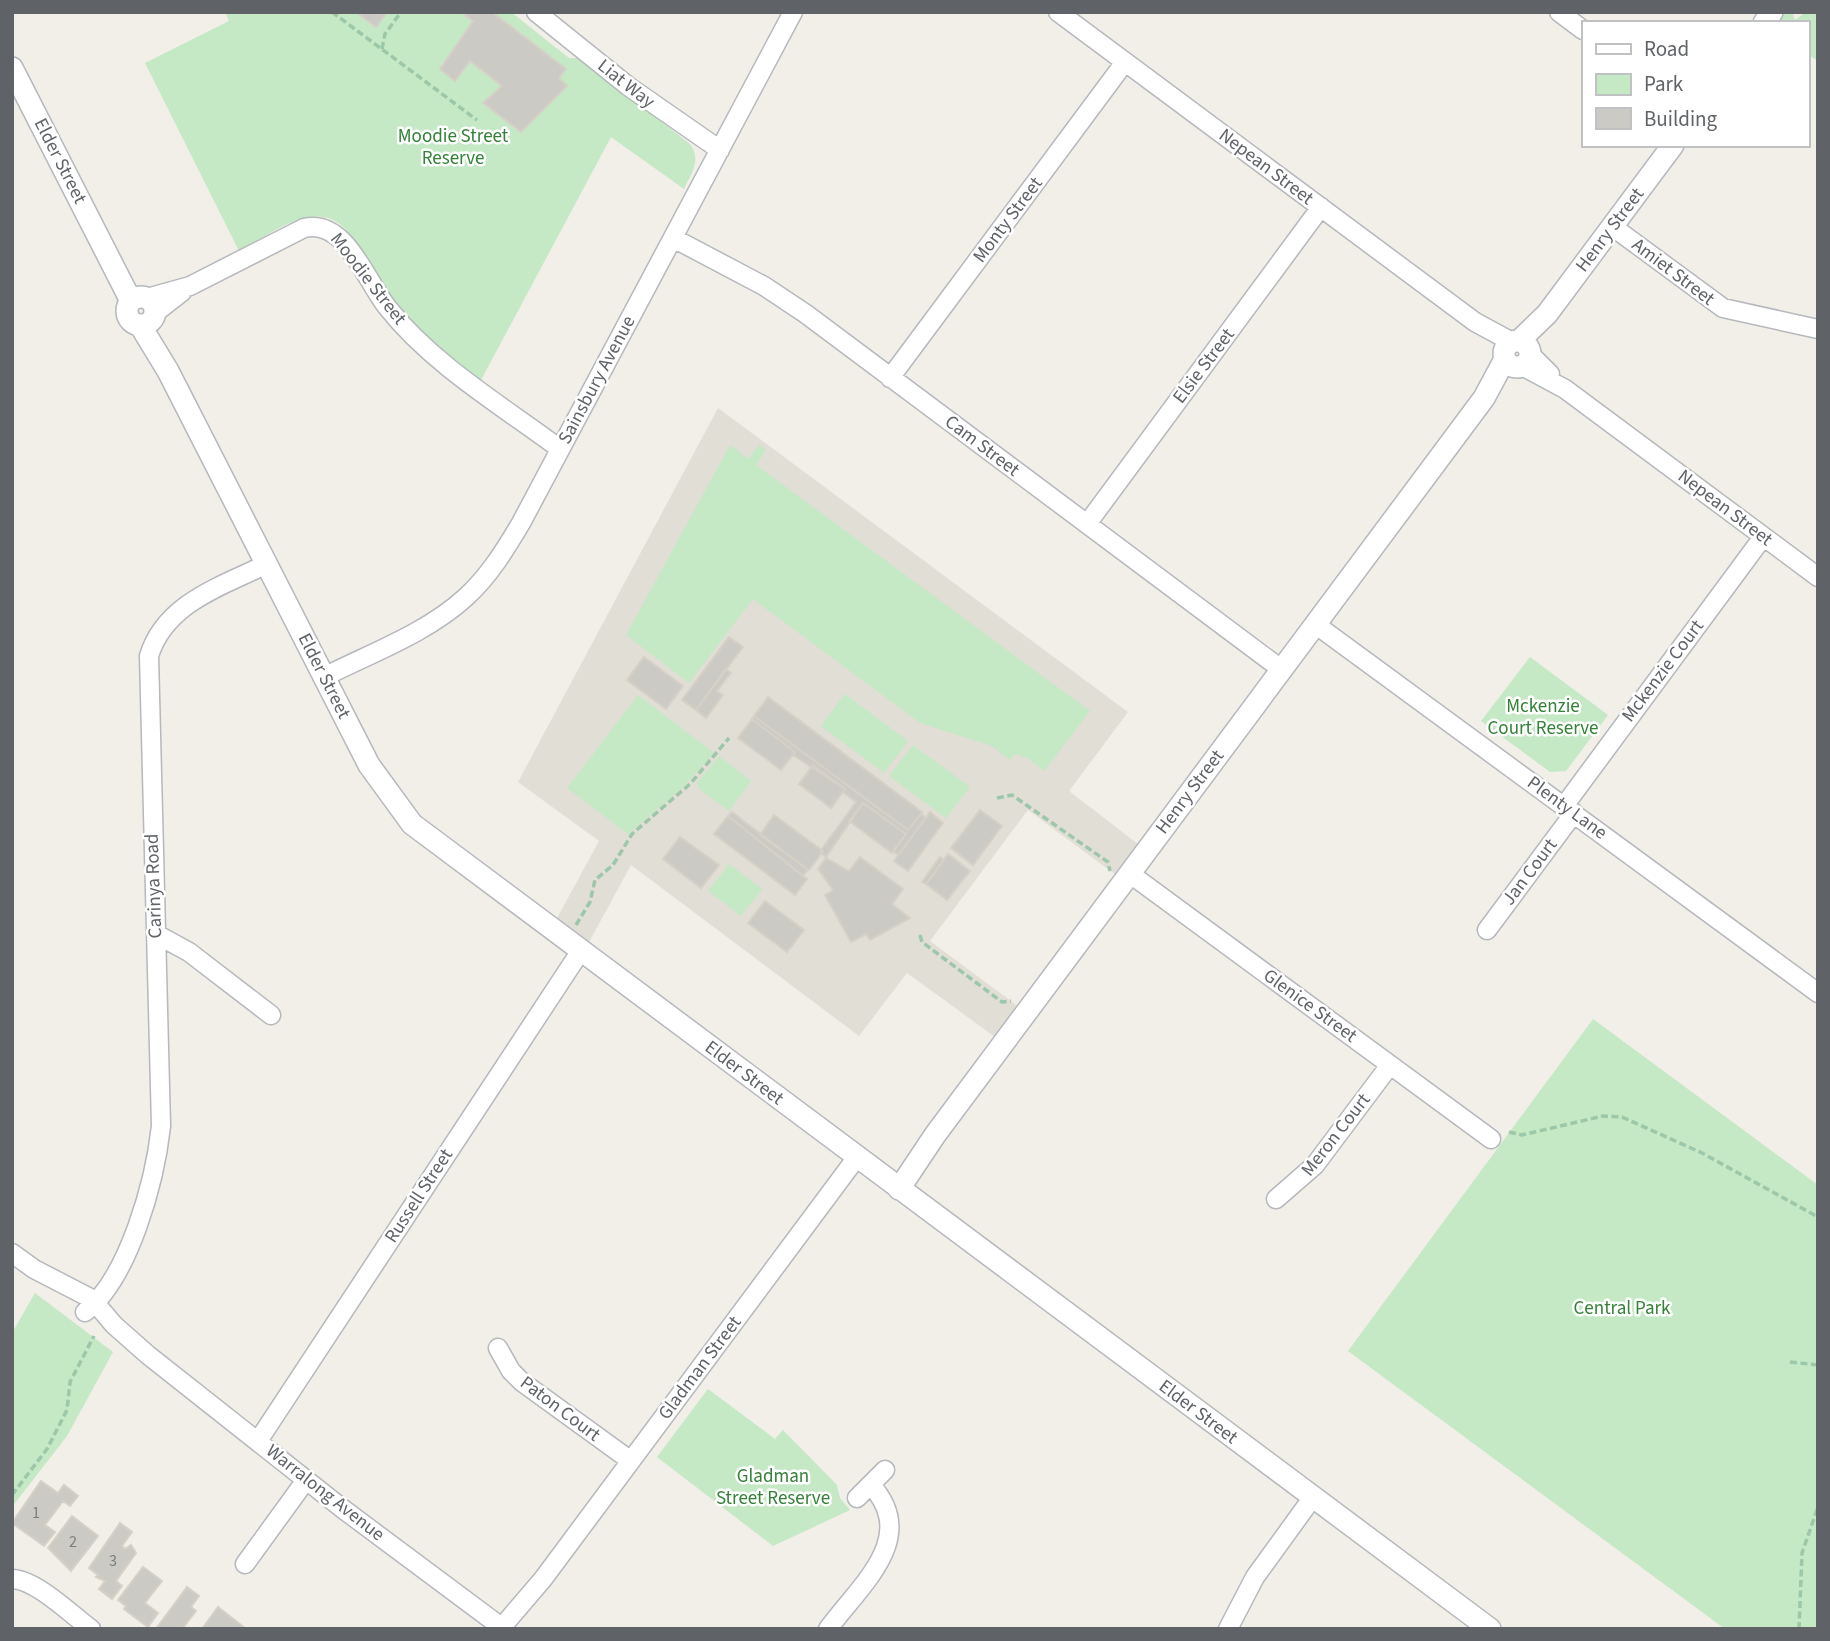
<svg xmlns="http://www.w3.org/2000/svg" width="1830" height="1641" font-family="'Source Sans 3',sans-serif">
<rect width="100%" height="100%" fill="#f1efe8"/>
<!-- education -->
<path fill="#e1ded6" d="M718,408L1128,712L1069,791L1138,844L1116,875L1028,810L930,941L1019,1007L995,1037L907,973L859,1036L631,865L588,944L556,920L599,841L518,782Z"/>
<!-- green -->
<path fill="#c5e8c5" d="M225,12H511L569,58H579L690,144C702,160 691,174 684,189L611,137L481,380C439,348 401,315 371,270C358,251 350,221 323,217C296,213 262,239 239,251L145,63L229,21Z
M1785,12H1792L1795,20L1806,12H1818V61L1807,54V23H1777Z
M730,445L748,459L759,445L766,450L756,465L1090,711L1044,771L1027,758L1015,754L1010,760L992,746L920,723L753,599L689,683L626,635Z
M1530,657L1608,715L1566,771L1550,772L1481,721Z
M845,694L908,741L884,773L821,726Z
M638,695L714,753L683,787L628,834L567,788Z
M913,745L970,787L946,818L889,776Z
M719,756L751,781L729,811L699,789L697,783Z
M729,864L762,889L741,916L708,891Z
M1593,1019L1818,1185V1629H1725L1348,1351Z
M35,1293L113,1352L67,1436L12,1507V1333Z
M708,1389L775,1439L783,1430L837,1485L840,1498L850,1510L773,1546L657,1457Z"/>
<!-- building -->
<path fill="#cccac5" stroke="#d6d1c6" stroke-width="2" d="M356,12H387L376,27Z
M466,12H492L566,69L559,78L567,86L521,132L483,103L502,86L470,61L455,81L440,69L473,21L465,15Z
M729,637L743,647L696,710L682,700Z
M644,657L683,686L666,709L627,680Z
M726,669L731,673L717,691L723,695L706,718L696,710Z
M768,697L922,812L908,830L754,716Z
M754,716L908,830L921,814L926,818L898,855L893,851L906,834L863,803L826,857L821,853V850L856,802L843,792L845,789L793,755L795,752L752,719Z
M752,719L795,752L781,770L738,738Z
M813,765L845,789L831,808L799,784Z
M863,803L906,834L892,853L849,821Z
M980,810L1002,826L973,865L951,848Z
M732,812L808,870L803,876L728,816Z
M930,812L943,823L908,871L894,861Z
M774,815L823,851L809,870L760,835Z
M728,816L807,879L795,895L714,834Z
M680,837L719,865L701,888L663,859Z
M948,854L970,871L947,900L926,884Z
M860,857L903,889L892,904L910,918L870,940L866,934L851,942L825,895L833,890L818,869L826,858L849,871Z
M940,857L944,860L926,884L922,882Z
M765,901L804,930L787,952L748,923Z
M41,1481L58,1493L64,1485L78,1496L70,1506L63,1501L45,1525L55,1532L44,1546L12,1523Z
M72,1516L98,1536L71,1571L48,1548Z
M120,1523L132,1532L122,1546L125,1549L131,1545L136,1553L116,1581L122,1586L112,1599L99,1589L105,1581L96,1577L98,1575L89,1568Z
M143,1567L162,1581L145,1603L158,1613L148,1627L124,1609L126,1606L118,1600Z
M187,1587L199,1596L191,1607L196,1611L182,1629H156Z
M218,1607L245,1628L244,1629H202Z"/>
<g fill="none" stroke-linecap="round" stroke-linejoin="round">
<defs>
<path id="minor" d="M536,12L628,86L720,150
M1058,12L1475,322L1512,342
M1559,12L1583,30
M1613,227L1723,308L1818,329
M673,238L764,286L806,314L1281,669
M147,298L190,286L304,228C345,218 365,279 387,307C433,365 501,405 560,449
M155,313L182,292
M1530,354L1550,374
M1522,366L1565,389L1818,577
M890,378L1125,62
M1087,524L1321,207
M1315,624L1818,993
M324,677C371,653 427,633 466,597C489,576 505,550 521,523L793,12
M1564,806L1763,537
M1129,873L1491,1139
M1487,930L1574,813
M156,934L189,952L271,1015
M1276,1199L1315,1165L1390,1065
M12,1253L34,1269L92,1299L114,1325L148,1355L343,1509L504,1629
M85,1312C129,1278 155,1181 161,1126L149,656C165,603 222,586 267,564
M498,1348L511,1371L522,1382L631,1461
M258,1441L580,952
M857,1498L885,1470
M245,1564L306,1480
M12,1579C35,1579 72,1615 91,1629
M502,1627L543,1579L857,1157
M828,1629C862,1583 919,1538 871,1485
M1228,1629L1255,1577L1313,1497"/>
<path id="tertiary" d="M1764,23L1772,12
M12,68L131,301
M127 311a14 14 0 1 1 28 0a14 14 0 1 1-28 0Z
M140,325L168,371L369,765L412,824L1490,1629
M1519,341L1547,314L1673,145
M1504 354a13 13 0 1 1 26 0a13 13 0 1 1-26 0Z
M899,1189L935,1135L1484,398L1505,359"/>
</defs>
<!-- minor casing -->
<use href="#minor" stroke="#b5b8bc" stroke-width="21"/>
<!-- tertiary casing -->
<use href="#tertiary" stroke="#b5b8bc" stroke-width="24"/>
<!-- path -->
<path stroke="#9cc7a9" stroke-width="3.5" stroke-dasharray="7 3.5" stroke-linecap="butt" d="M332,12L477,120
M382,49L385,34L401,12
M997,798L1012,795L1108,862L1110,871
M576,925L590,902L595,880L613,865L632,834L690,784L729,738
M920,935L922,942L1002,1002L1011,1001
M1509,1132L1522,1135L1603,1116L1622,1117L1702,1153L1818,1217
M1790,1362L1818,1365
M12,1495L47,1449L67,1410L70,1382L94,1336
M1799,1629L1802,1553L1818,1507"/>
<!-- minor -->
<use href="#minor" stroke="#fff" stroke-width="18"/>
<!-- tertiary -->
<use href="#tertiary" stroke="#fff" stroke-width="21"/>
</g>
<g text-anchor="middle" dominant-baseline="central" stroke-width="5" stroke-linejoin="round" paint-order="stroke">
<!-- number labels -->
<g font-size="16" fill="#7a7d7f">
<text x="36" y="1513">1</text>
<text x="73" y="1542">2</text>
<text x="113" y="1561">3</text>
</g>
<!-- street labels -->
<g font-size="19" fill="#5f6368" stroke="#fff">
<text transform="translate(626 84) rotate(38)">Liat Way</text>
<text transform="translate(60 161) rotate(63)">Elder Street</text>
<text transform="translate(1266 167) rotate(37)">Nepean Street</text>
<text transform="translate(1008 220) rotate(-53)">Monty Street</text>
<text transform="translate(1610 230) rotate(-53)">Henry Street</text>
<text transform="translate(1673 272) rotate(37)">Amiet Street</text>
<text transform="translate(368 279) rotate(52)">Moodie Street</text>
<text transform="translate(1204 366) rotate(-53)">Elsie Street</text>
<text transform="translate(597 380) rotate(-62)">Sainsbury Avenue</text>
<text transform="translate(982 446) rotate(37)">Cam Street</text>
<text transform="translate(1725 508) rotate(37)">Nepean Street</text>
<text transform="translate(1663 671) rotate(-53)">Mckenzie Court</text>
<text transform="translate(324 676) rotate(63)">Elder Street</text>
<text transform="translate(1190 792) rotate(-53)">Henry Street</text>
<text transform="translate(1567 808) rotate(36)">Plenty Lane</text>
<text transform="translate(1530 872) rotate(-53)">Jan Court</text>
<text transform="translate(154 886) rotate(-92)">Carinya Road</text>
<text transform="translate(1310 1006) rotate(36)">Glenice Street</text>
<text transform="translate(744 1073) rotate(37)">Elder Street</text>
<text transform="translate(1336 1135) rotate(-52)">Meron Court</text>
<text transform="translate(419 1196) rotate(-57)">Russell Street</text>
<text transform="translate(700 1368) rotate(-53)">Gladman Street</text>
<text transform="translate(560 1409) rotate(37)">Paton Court</text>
<text transform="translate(1198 1412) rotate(37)">Elder Street</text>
<text transform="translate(325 1493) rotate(38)">Warralong Avenue</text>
</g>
<!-- park labels -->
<g font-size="19" fill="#348238" stroke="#fff">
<text x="453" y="136">Moodie Street<tspan x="453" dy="22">Reserve</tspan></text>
<text x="1543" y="706">Mckenzie<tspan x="1543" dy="22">Court Reserve</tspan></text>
<text x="1622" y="1308">Central Park</text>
<text x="773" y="1476">Gladman<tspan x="773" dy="22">Street Reserve</tspan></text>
</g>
</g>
<!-- border -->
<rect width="1830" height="1641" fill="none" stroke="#5f6368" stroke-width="28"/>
<!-- legend -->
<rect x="1582" y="21" width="228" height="126" fill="#ffffff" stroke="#bfc1c3" stroke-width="2"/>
<rect x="1596" y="44" width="35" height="10" fill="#ffffff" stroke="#bfc1c3" stroke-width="2"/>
<text x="1644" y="56" font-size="21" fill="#5f6368">Road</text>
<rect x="1596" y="74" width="35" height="21" fill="#c5e8c5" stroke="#bfc1c3" stroke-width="2"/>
<text x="1644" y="91" font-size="21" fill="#5f6368">Park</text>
<rect x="1596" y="108" width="35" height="21" fill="#cccac5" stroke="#bfc1c3" stroke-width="2"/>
<text x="1644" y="126" font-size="21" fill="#5f6368">Building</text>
</svg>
